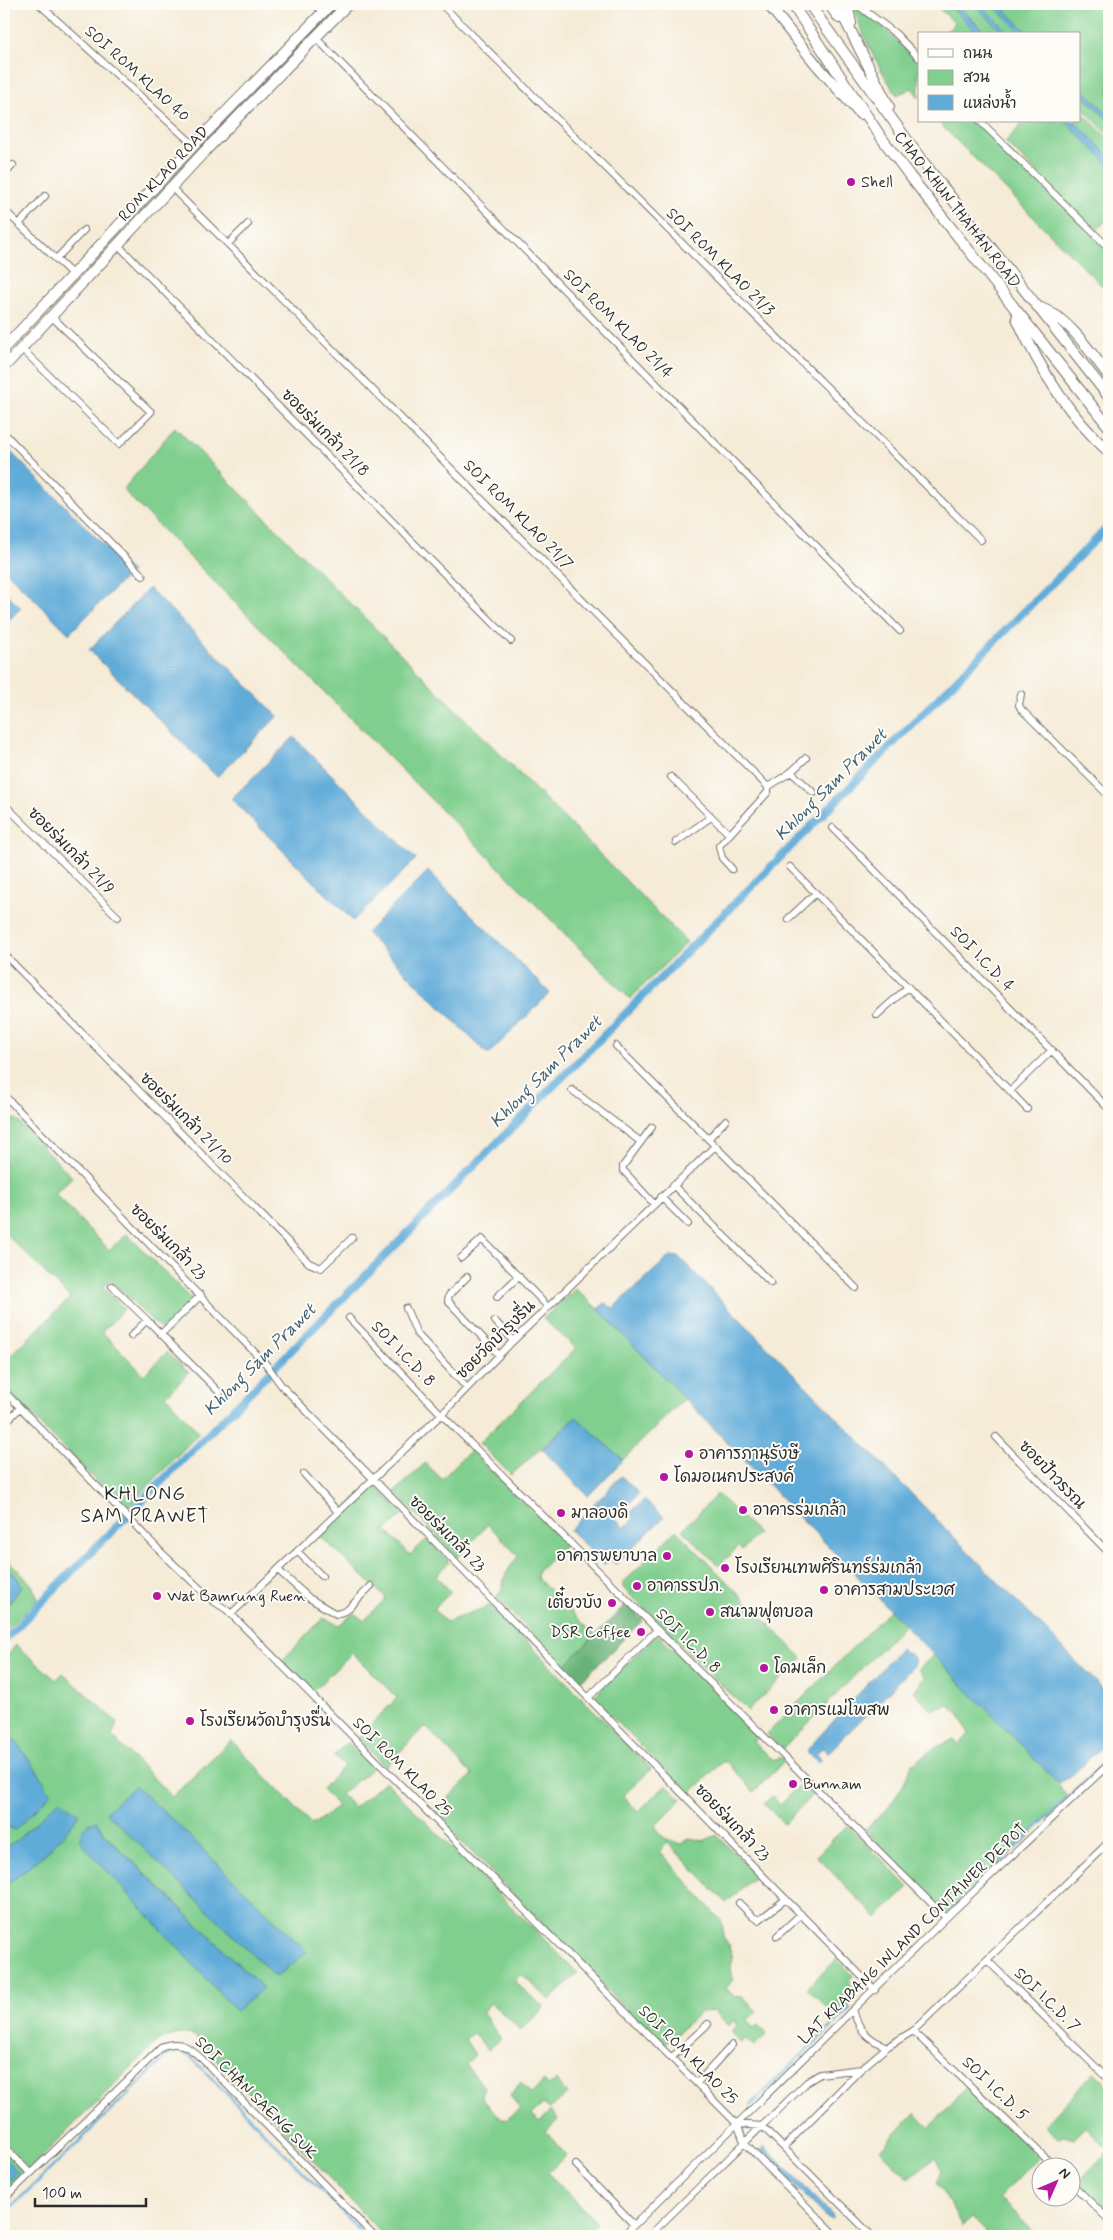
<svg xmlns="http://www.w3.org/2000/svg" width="1113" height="2240" font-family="Mynerve,'Playpen Sans Thai',sans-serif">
<rect width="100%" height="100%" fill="#fdfcf7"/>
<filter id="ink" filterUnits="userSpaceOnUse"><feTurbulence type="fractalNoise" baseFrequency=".02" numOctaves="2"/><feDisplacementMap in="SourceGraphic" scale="10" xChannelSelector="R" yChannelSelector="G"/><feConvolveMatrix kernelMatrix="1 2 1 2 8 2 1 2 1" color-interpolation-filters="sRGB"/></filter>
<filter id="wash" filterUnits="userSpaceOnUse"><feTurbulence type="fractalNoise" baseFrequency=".0096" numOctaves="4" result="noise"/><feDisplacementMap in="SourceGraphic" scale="20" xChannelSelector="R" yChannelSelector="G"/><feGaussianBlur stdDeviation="1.12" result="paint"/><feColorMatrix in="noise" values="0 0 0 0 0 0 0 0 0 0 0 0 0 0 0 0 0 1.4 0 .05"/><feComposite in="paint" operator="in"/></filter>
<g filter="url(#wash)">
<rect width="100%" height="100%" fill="#f5ebd7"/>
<!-- green -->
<path fill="#80cf8e" stroke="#567d5c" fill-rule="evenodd" d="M934,4H948L978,34H944L955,23Z
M956,4H974L1004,34H987Z
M980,4H992L1022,34H1010Z
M999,4H1109V115L1079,85V34H1029Z
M853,6L876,20L919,63V98L912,88L897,95C878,68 863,37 853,6Z
M1079,91L1109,120V135L1079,105Z
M1079,109L1109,139V156L1074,121H1079Z
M937,121H978L1109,252V293Z
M1025,121H1065L1109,165V217L1096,231L1005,142Z
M175,427L687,942L630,999L123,490Z
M15,1118L72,1177L55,1194L109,1250L127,1234L196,1304L166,1334L110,1280L103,1287L124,1309L102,1332L144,1375L167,1352L189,1373L166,1396L199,1433L129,1506L123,1508L4,1388V1362L70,1298L4,1232V1129Z
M575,1289L598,1309L685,1398L623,1460L576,1417L511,1475L479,1443L576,1348L543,1319Z
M470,1450L566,1544L538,1571L537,1578L595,1635L564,1666L496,1597L503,1589C502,1576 511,1566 518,1556L488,1524L457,1558L395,1492L425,1463L442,1479Z
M372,1485L379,1489L403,1514L386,1530L410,1555L427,1539L449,1562L436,1576L451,1592L434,1609L446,1622L491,1605L651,1769L623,1796L638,1812L666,1785L682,1799L655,1826L664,1838L682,1844L690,1838L703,1841L717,1835L756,1875L726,1903L668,1843L660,1851L722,1922L724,1936L733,1957L730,1971L734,1980L726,1988L735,1997L743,1996L757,2012L748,2019L753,2028L758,2025L767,2034L754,2046L746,2039L740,2043L731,2031L737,2025L734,2020L728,2025L714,2011L700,2012L662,2047L483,1863L432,1814L472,1775L425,1726L385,1767L358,1738L397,1698L352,1653L312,1692L281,1662L323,1618L339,1625L354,1613L364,1621L386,1598L319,1535L365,1489Z
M717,1494L758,1533L742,1550L739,1546L719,1566L682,1530Z
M676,1530L802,1658L748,1711L623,1588V1583Z
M4,1556L32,1585L38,1599L4,1632V1608L16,1596L18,1579L4,1564Z
M891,1609L905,1624L782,1750L767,1734Z
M657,1634L759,1735L753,1742L774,1761L780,1757L784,1761L754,1792L727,1762H722L689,1795L593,1697Z
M16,1645L56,1680L63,1673L117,1722L112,1736L172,1797L231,1740L312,1825L338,1807L322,1789L344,1766L333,1756L347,1742L374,1767L341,1794L354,1808L385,1781L578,1973L550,2000L521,1974L514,1981L544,2008L521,2030L491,2003L482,2012L501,2039L488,2050L473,2033L465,2039L475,2055L466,2064L484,2087L482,2097L496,2115L507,2120L520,2108L510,2096L521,2082L532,2093L544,2081L549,2086L556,2080L567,2094L550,2109L543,2104L532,2114L539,2122L550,2111L558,2120L546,2132L566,2155L548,2173L597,2223L591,2228L599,2236H384L195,2036C182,2031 169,2036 157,2042L4,2194V2185L18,2172L4,2158V1887L51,1849L60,1800L16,1841L4,1847V1825L15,1830L47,1789L45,1782L16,1742L4,1731V1660ZM106,1811L175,1822L306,1952L276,1977ZM96,1821L107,1836L263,1988L88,1824Z
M935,1654L1058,1783L1068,1799L947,1915L864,1830L889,1807L904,1784L911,1766L930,1751L954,1739L959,1745L969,1734L959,1713L949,1705L931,1710L914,1691L925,1678L918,1669Z
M804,1781L815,1792L784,1824L764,1804L772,1797L780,1804Z
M847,1825L909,1887L877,1918L816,1856Z
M837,1959L853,1975L849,1980L854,1992V2000L837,2018L807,1988Z
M1094,2072L1109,2086V2212L1078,2182L1109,2150L1085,2127L1073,2139L1064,2136L1058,2138L1044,2125Z
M967,2086L1038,2157L999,2198L1038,2236H986L987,2233L972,2218L963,2226L937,2183L942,2170L935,2158L909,2179L880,2150L915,2113L930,2128Z"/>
<!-- forest -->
<path fill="#68b279" stroke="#4a6e52" d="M627,1604L643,1620L580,1682L564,1666Z"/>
<!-- water -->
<path fill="#60acd9" stroke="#466c82" d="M948,4H956L987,34H978Z
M974,4H980L1010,34H1004Z
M992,4H999L1029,34H1022Z
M1079,85L1109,115V120L1079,91Z
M1065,121H1074L1109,156V165Z
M9,450L131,572L69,634L4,569V456Z
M149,588L278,716L217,777L89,650Z
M4,591L21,608L4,625Z
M294,737L416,859L353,921L231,799Z
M428,871L550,993L488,1055L366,933Z
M670,1256L679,1257L1109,1695V1740L1069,1778L1058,1783L598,1309L605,1303L613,1308Z
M576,1417L623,1460L588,1496L542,1449Z
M621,1476L639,1493L624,1509L622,1507L613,1516L624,1528L634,1518L630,1513L644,1500L664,1517L616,1564L609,1559L604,1565L570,1530Z
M4,1564L18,1579L22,1587L4,1608Z
M900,1649L905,1653L907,1652L914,1658V1666L828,1753L823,1747L816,1754L822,1759L819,1762L808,1754V1749L816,1740Z
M4,1731L16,1742L45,1782L47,1789L52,1793L15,1830L4,1825Z
M135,1786L175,1822L307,1952L276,1977L106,1812Z
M60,1800L79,1814C60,1844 32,1865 4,1887V1847L16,1841Z
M96,1821L107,1837L263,1988L236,2011L85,1847L80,1838L83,1828Z
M764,2146L832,2214L833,2219L827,2218L760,2151Z
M4,2158L18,2172L4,2185Z"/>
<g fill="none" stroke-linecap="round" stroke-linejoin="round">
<!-- stream -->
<path stroke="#60acd9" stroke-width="2.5" d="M956,1905L1109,1757
M751,2105L850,2008
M4,2214L167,2056L178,2051L190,2056L365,2236"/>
<!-- canal -->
<path stroke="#60acd9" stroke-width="8" d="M4,1640L1109,526"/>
</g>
</g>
<g filter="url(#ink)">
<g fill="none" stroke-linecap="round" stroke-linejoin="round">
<defs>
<path id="street" d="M39,4L194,145
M314,4L323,12
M441,4L981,540
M856,4L896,34L919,58
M315,37L900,631
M980,121L1109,248
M4,175L13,165
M171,187L768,787V792L719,846L722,858L732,869
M4,210L72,274
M19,224L45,196
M228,244L248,224
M118,245L511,641
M56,259L84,230
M21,348L119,444L151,412L51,316
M4,433L143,576
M1021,694L1019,705L1021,709L1109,796
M791,772L806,758
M671,777L728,833
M768,787L791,772L814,793
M4,804L118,917
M833,828L1109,1109
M676,842L711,817
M790,867L1010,1091L1052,1050
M788,919L816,893
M4,954L309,1263L321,1268L352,1238
M877,1015L908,987
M616,1046L856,1288
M572,1090L641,1142
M1010,1091L1027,1109
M4,1095L266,1364L281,1385L875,1990
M652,1127L623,1166V1170L654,1204
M708,1139L726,1120
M673,1185L771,1283
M661,1197L688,1224
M461,1258L482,1239L548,1307
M467,1277L449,1295L448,1301L499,1355
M112,1286L147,1320
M497,1297L519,1276
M406,1308L417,1334L467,1388
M349,1318L441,1414L946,1918
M495,1321L513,1341
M161,1334L201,1295
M131,1336L147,1320L220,1393
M4,1391L164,1555L213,1601L227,1610L737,2124
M4,1424L20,1408
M996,1437L1109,1553
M304,1474L338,1512
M297,1551L322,1576
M278,1570L309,1598L336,1614L346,1611L371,1586
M231,1614L446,1410L513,1341L715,1146
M589,1697L657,1630
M739,1903L753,1917L759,1920L786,1899
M777,1936L801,1914
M987,1960L1109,2080
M853,2010C859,2031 868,2039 887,2047
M913,2031L1056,2168
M671,2058L708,2024
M697,2083L732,2045
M4,2146L30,2173
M784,2147L861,2069
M576,2165L634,2225
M1070,2182L1109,2220
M4,2199L163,2046C182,2040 190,2048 203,2060L374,2236
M623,2236L950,1914L1109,1764
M649,2236L807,2082L820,2074L861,2069L887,2047L913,2031L1109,1842
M836,2236L745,2144L737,2124L762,2126L872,2236"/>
<path id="primary" d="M768,4L815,63L860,114
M792,4L881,137L909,175L1109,427
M809,4L920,158L1109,397
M829,4L839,18
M837,4L889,107
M847,4L851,23
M1041,308C1070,319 1090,352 1109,376
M1017,318C1039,368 1069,416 1109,452
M4,348L194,145L331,4
M4,367L205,151L348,4"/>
</defs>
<!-- street casing -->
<use href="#street" stroke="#726e67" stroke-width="8"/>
<!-- primary casing -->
<use href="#primary" stroke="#726e67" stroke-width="12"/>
<!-- street -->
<use href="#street" stroke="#fff" stroke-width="6"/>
<!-- primary -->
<use href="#primary" stroke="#fff" stroke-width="10"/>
</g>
</g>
<!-- markers -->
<g fill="#b5179e" stroke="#fdfcf7" stroke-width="2">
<circle cx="851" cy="182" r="5"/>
<circle cx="689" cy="1454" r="5"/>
<circle cx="664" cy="1477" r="5"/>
<circle cx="743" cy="1510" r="5"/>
<circle cx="561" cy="1513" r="5"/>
<circle cx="667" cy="1556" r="5"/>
<circle cx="725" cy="1568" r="5"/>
<circle cx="637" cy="1586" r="5"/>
<circle cx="824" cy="1590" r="5"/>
<circle cx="157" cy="1596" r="5"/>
<circle cx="612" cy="1603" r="5"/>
<circle cx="710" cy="1612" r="5"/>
<circle cx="641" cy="1632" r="5"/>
<circle cx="764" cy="1668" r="5"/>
<circle cx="774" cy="1710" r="5"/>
<circle cx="190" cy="1721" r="5"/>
<circle cx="793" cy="1784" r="5"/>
</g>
<g text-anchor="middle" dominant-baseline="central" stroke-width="4" stroke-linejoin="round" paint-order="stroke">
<!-- street labels -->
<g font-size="16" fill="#2b2b2b" stroke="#fdfcf7">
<text transform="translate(137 74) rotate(42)">SOI ROM KLAO 40</text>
<text transform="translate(164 174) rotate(-47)">ROM KLAO ROAD</text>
<text transform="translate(957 210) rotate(52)">CHAO KHUN THAHAN ROAD</text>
<text transform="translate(720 262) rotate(45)">SOI ROM KLAO 21/3</text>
<text transform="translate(618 324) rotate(45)">SOI ROM KLAO 21/4</text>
<text transform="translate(325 433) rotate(45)">ซอยร่มเกล้า 21/8</text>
<text transform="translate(518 515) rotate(45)">SOI ROM KLAO 21/7</text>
<text transform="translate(71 851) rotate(45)">ซอยร่มเกล้า 21/9</text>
<text transform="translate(982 959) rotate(46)">SOI I.C.D. 4</text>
<text transform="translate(186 1119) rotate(45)">ซอยร่มเกล้า 21/10</text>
<text transform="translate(168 1242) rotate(45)">ซอยร่มเกล้า 23</text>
<text transform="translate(496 1340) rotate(-45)">ซอยวัดบำรุงรื่น</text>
<text transform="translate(403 1354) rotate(46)">SOI I.C.D. 8</text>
<text transform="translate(1052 1475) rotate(46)">ซอยป้าวรรณ</text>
<text transform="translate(447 1534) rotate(45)">ซอยร่มเกล้า 23</text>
<text transform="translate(688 1641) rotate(45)">SOI I.C.D. 8</text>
<text transform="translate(402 1767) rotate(45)">SOI ROM KLAO 25</text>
<text transform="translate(732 1823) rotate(46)">ซอยร่มเกล้า 23</text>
<text transform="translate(913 1934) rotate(-44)">LAT KRABANG INLAND CONTAINER DEPOT</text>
<text transform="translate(1047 2000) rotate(44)">SOI I.C.D. 7</text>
<text transform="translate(688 2055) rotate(45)">SOI ROM KLAO 25</text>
<text transform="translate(995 2089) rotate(44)">SOI I.C.D. 5</text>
<text transform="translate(256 2098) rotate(45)">SOI CHAN SAENG SUK</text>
</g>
<!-- poi labels -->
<g font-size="16" fill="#2b2b2b" stroke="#fdfcf7" text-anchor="start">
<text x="861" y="182">Shell</text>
<text x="699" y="1454">อาคารภานุรังษี</text>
<text x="674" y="1477">โดมอเนกประสงค์</text>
<text x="753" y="1510">อาคารร่มเกล้า</text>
<text x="571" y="1513">มาลองดิ</text>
<text x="657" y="1556" text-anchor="end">อาคารพยาบาล</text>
<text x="735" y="1568">โรงเรียนเทพศิรินทร์ร่มเกล้า</text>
<text x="647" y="1586">อาคารรปภ.</text>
<text x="834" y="1590">อาคารสามประเวศ</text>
<text x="167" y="1596">Wat Bamrung Ruen</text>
<text x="602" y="1603" text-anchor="end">เตี๋ยวบัง</text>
<text x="720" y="1612">สนามฟุตบอล</text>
<text x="631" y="1632" text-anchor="end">DSR Coffee</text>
<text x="774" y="1668">โดมเล็ก</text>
<text x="784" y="1710">อาคารแม่โพสพ</text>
<text x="200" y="1721">โรงเรียนวัดบำรุงรื่น</text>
<text x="803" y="1784">Bunnam</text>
</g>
<!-- water labels -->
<g font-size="18" font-style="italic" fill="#405f71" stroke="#fdfcf7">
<text transform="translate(831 785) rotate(-45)">Khlong Sam Prawet</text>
<text transform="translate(546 1072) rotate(-45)">Khlong Sam Prawet</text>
<text transform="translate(260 1360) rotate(-45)">Khlong Sam Prawet</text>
</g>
<!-- quarter labels -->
<g font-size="19" letter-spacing="1" fill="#2b2b2b" stroke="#fdfcf7">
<text x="145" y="1494">KHLONG<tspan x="145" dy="22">SAM PRAWET</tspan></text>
</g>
</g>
<!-- margin -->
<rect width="1113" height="2240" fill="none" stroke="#fdfcf7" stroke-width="20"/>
<!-- legend -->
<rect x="918" y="32" width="162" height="90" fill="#fdfcf7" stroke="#a9a8a5"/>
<rect x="928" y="49" width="25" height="8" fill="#ffffff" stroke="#a9a8a5"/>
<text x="963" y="58" font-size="15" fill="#2b2b2b">ถนน</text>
<rect x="928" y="70" width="25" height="15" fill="#80cf8e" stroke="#a9a8a5"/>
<text x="963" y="82" font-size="15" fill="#2b2b2b">สวน</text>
<rect x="928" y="95" width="25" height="15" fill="#60acd9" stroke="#a9a8a5"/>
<text x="963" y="108" font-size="15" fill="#2b2b2b">แหล่งน้ำ</text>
<!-- north arrow -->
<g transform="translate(1056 2182) rotate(45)"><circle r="24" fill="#fdfcf7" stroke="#a9a8a5"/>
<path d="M0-4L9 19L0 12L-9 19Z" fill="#b5179e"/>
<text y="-8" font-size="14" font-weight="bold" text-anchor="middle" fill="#2b2b2b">N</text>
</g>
<!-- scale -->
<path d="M35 2198v8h111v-8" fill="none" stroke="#2b2b2b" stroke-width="2.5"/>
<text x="42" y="2198" font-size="15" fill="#2b2b2b" stroke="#fdfcf7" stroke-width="4" paint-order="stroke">100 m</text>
</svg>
